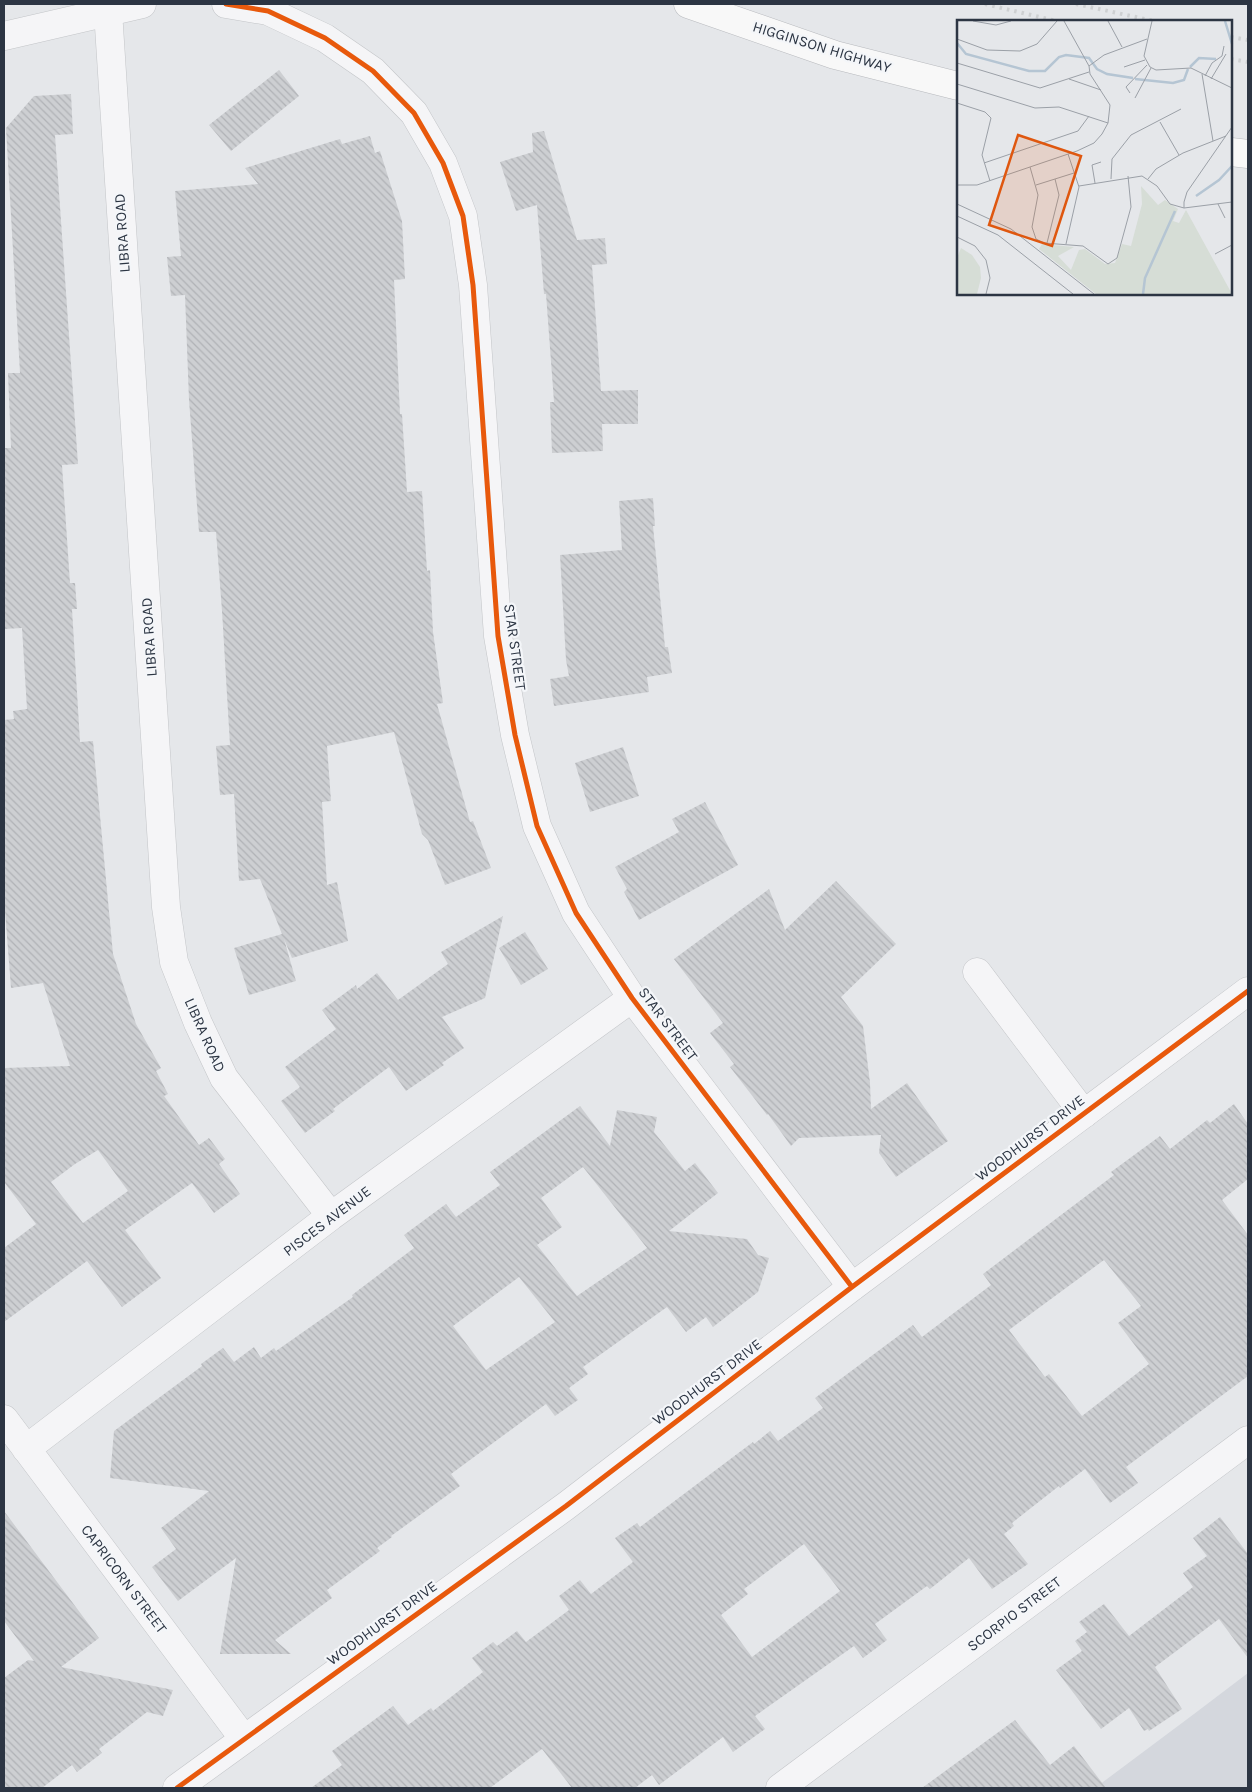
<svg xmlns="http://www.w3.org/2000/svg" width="1252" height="1792" font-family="Karla,sans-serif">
<defs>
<pattern id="building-back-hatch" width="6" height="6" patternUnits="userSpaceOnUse" patternTransform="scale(1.25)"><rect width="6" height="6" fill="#cdcfd2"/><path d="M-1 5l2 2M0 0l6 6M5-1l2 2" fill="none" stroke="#b0b2b6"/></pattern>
</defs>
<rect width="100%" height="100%" fill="#e5e7ea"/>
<!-- built -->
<path fill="#d4d7dd" d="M1248,1673V1788H1095L1194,1714Z"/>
<!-- building -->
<path fill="url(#building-back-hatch)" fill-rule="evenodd" d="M279,70L299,96L231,151L209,125Z
M71,94L73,134L55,135L78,464L62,465L70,583H75L77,609H72L80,742L93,741L113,954L136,1024L161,1068L156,1071L168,1094L164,1096L199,1145L209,1138L225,1159L219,1164L240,1194L214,1213L192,1183L125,1230L161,1278L122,1307L87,1261L4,1322V1248L36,1224L4,1182V1068L70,1066L43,983L11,988L4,898V720L14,719L13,711L27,709L22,628L4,629V448H11L8,373H20L6,128L34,96ZM98,1150L128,1191L83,1223L51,1182L75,1164Z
M544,131L577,240L605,238L607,264L592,265L601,391L638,390V424H602L603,451L552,453L550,402H554L546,294H544L537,205L516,211L500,162L533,152L532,133Z
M370,136L375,153L380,151L402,221L405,279L394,280L400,414H402L407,492L422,491L427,571L430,570L433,632L443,703L437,704L470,822L473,821L491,868L445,885L428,840L422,834L394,732L327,746L331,801L322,802L327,885L337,882L348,941L292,958L284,939L296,981L249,995L234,948L282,934L260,879L239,881L234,794L220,795L216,746L230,745L222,611L216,532H199L189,400L185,295L171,296L167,257L181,256L175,191L258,184L245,168L340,139L342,144Z
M653,498L655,526H653L665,647H668L672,673L647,677L649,692L554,706L550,679L569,676L566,660L560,555L622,550L619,501Z
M623,747L639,796L590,812L575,763Z
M705,802L738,865L639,920L624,892L627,889L615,867L679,832L672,819Z
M836,881L896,944L841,997L863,1026L870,1083L871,1109L907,1083L948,1141L896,1177L879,1153L881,1135L799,1138L791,1146L768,1114L767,1115L730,1067L734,1064L710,1033L723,1023L674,959L769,889L785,930Z
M503,916L485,998L442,1017L464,1048L442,1063L444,1065L406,1091L389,1067L333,1109L335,1111L305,1133L281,1101L300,1087L285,1067L336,1029L322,1010L356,985L357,989L377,973L398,1000L448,964L441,952Z
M525,932L548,969L521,985L499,948Z
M1234,1104L1248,1124V1179L1222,1200L1248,1235V1376L1126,1467L1138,1483L1110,1503L1085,1469L1060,1488L1059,1486L1012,1523L1014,1526L1004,1534L1028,1564L992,1589L969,1558L930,1589L927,1586L875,1624L887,1640L863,1658L854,1646L755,1716L765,1729L733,1752L723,1737L659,1785L652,1775L635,1788H572L542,1749L490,1788H311L342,1765L332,1751L393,1706L408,1725L431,1708L433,1711L483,1672L472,1658L493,1642L497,1646L517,1631L526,1642L569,1610L559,1596L580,1580L591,1594L633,1562L615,1538L637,1523L640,1527L753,1442L754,1444L770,1431L778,1441L823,1408L815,1398L913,1325L922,1337L991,1285L983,1274L1114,1175L1111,1172L1160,1136L1170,1149L1207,1120L1210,1123ZM1104,1260L1141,1306L1118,1323L1149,1364L1082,1416L1049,1374L1045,1377L1009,1330ZM804,1544L840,1591L752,1657L721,1615L748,1594L744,1589Z
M580,1106L610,1146L617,1110L657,1117L654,1132L685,1171L695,1163L718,1193L669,1231L747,1239L758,1255L769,1258L758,1292L713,1327L706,1317L686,1332L667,1307L583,1367L588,1374L569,1388L578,1400L555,1416L546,1404L451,1474L460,1486L391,1536L392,1537L377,1548L380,1551L327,1590L332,1598L275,1640L291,1654H220L236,1558L178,1601L152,1567L176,1549L161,1528L209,1491L110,1478L114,1431L202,1366L201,1364L223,1348L234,1362L254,1347L261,1358L274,1348L276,1351L353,1297L352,1295L414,1248L404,1235L446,1204L456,1217L500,1185L490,1172ZM583,1167L647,1248L577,1296L537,1245L562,1227L541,1198ZM519,1277L555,1322L486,1370L453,1326Z
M4,1511L99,1638L61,1667L173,1690L163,1716L147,1712L99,1749L102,1753L77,1772L72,1765L42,1788H4V1678L28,1660L34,1661L4,1621Z
M1220,1517L1248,1554V1658L1219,1619L1155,1667L1182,1709L1149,1731L1148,1729L1144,1731L1129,1708L1101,1729L1056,1670L1082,1651L1075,1641L1087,1632L1079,1622L1104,1604L1129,1636L1193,1587L1183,1573L1207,1556L1193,1538Z
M1015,1720L1050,1765L1074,1746L1106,1788H922Z"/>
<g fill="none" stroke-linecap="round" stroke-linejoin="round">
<defs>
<path id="minor" d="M226,4L268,11L325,38L373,71L414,113L443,163L463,216L473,285L498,636L515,735L537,826L576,913L632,998L852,1287
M108,11L166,907L174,962L198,1023L224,1078L331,1216
M4,36L142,4
M977,972L1084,1114
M4,1419L244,1739
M26,1449L331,1216L632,998
M177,1788L566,1506L852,1287L1248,991
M780,1788L1248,1440"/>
<path id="highway" d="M688,4L835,55L958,86
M1231,152L1248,154"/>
</defs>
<!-- minor casing -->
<use href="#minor" stroke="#c3c5c8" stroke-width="29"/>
<!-- highway casing -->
<use href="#highway" stroke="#b8babe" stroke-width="29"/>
<!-- minor -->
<use href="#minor" stroke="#f5f5f7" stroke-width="28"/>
<!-- highway -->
<use href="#highway" stroke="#f8f8f8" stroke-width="28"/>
<!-- rail -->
<path stroke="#ced0d2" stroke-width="4" stroke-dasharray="2.5 5" stroke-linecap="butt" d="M985,4L1056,21
M1076,4L1154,21
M1231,37L1248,40
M1231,59L1248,62"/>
<defs>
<path id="cycleway" d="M226,4L268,11L325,38L373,71L414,113L443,163L463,216L473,285L498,636L515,735L537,826L576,913L632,998L852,1287
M177,1788L566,1506L852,1287L1248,991"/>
</defs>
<!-- cycleway casing -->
<use href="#cycleway" stroke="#f4f6f9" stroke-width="8"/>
<!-- cycleway -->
<use href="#cycleway" stroke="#e8590c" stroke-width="5"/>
</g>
<g text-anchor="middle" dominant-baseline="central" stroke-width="4.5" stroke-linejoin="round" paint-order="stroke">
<!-- street labels -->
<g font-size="15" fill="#2c3543" stroke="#f4f6f9">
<text transform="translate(822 47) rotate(17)">HIGGINSON HIGHWAY</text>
<text transform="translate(122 233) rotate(-94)">LIBRA ROAD</text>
<text transform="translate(149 637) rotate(-94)">LIBRA ROAD</text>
<text transform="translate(515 647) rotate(82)">STAR STREET</text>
<text transform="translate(668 1024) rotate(53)">STAR STREET</text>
<text transform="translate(205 1035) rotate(66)">LIBRA ROAD</text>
<text transform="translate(1030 1138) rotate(-37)">WOODHURST DRIVE</text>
<text transform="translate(327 1221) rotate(-37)">PISCES AVENUE</text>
<text transform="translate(707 1382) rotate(-37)">WOODHURST DRIVE</text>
<text transform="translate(124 1579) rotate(53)">CAPRICORN STREET</text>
<text transform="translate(1014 1614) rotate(-37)">SCORPIO STREET</text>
<text transform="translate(382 1623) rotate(-36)">WOODHURST DRIVE</text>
</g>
</g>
<!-- overview -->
<g transform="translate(957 20)">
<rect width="275" height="275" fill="#e5e7ea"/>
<path d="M4,228L15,235L23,247L24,258L20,274H0V238Z" fill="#d6ddd6"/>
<path d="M184,166L201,185L208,180L221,189L216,201L222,203L229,190L275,274H139L82,229L85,224L117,227L101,236L114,250L122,230L128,229L148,244L158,243L165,224L174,226L185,184Z" fill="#d6ddd6"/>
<path fill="none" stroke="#b5c5d3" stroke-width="2.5" d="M268,1L275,24M0,23L9,34L72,51H88L102,37L109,35L132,38L140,49L150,54L176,58M233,47L242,38L259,39M178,59L216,63L227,60L231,49M239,176L262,160L275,146M186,274L188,258L218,191"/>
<path fill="none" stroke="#9ba0a7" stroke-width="1" d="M16,1L39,5L54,1M151,1L165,27M195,1L187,36L193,47L199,50L234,48L275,68M0,19L30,30L63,31L80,24L100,1M0,43L83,68L132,52M132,46L147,35L190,19M167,47L188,40M245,54L256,121M248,56L255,43L265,36L267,26M112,59L144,70M254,59L269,34M0,64L78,88L102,87L151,103M173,73L169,67L190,45M178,78L194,48M0,83L28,92L34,98L25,135L33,161M203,102L222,135M275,107L230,172L227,182V188L275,182M27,143L121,111L132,96M73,147L81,175L75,207L79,219L87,223L126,226L151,244L160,238L174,187L171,156M154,159L155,139L174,115L224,89M191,159L199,149L226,133L269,116M138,163L135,145L144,142M0,165H20L120,131L137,123L145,114L151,103L153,85L133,54L132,46L107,1M79,165L117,153M122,166L185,156L200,166L213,184L227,188M0,184L54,209L137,274M261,184L268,198M0,196L41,215L116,274M0,217L18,226L29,240L33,258L29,274M90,223L102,175L98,159M109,224L122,167L111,134M258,234L275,225"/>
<path fill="#df570f" fill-opacity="0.15" stroke="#df570f" stroke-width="2.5" d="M61,115L124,136L95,226L32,205Z"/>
<rect width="275" height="275" fill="none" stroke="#2c3543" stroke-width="2.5"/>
</g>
<!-- border -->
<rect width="1252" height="1792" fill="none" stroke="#2c3543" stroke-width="10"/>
</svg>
